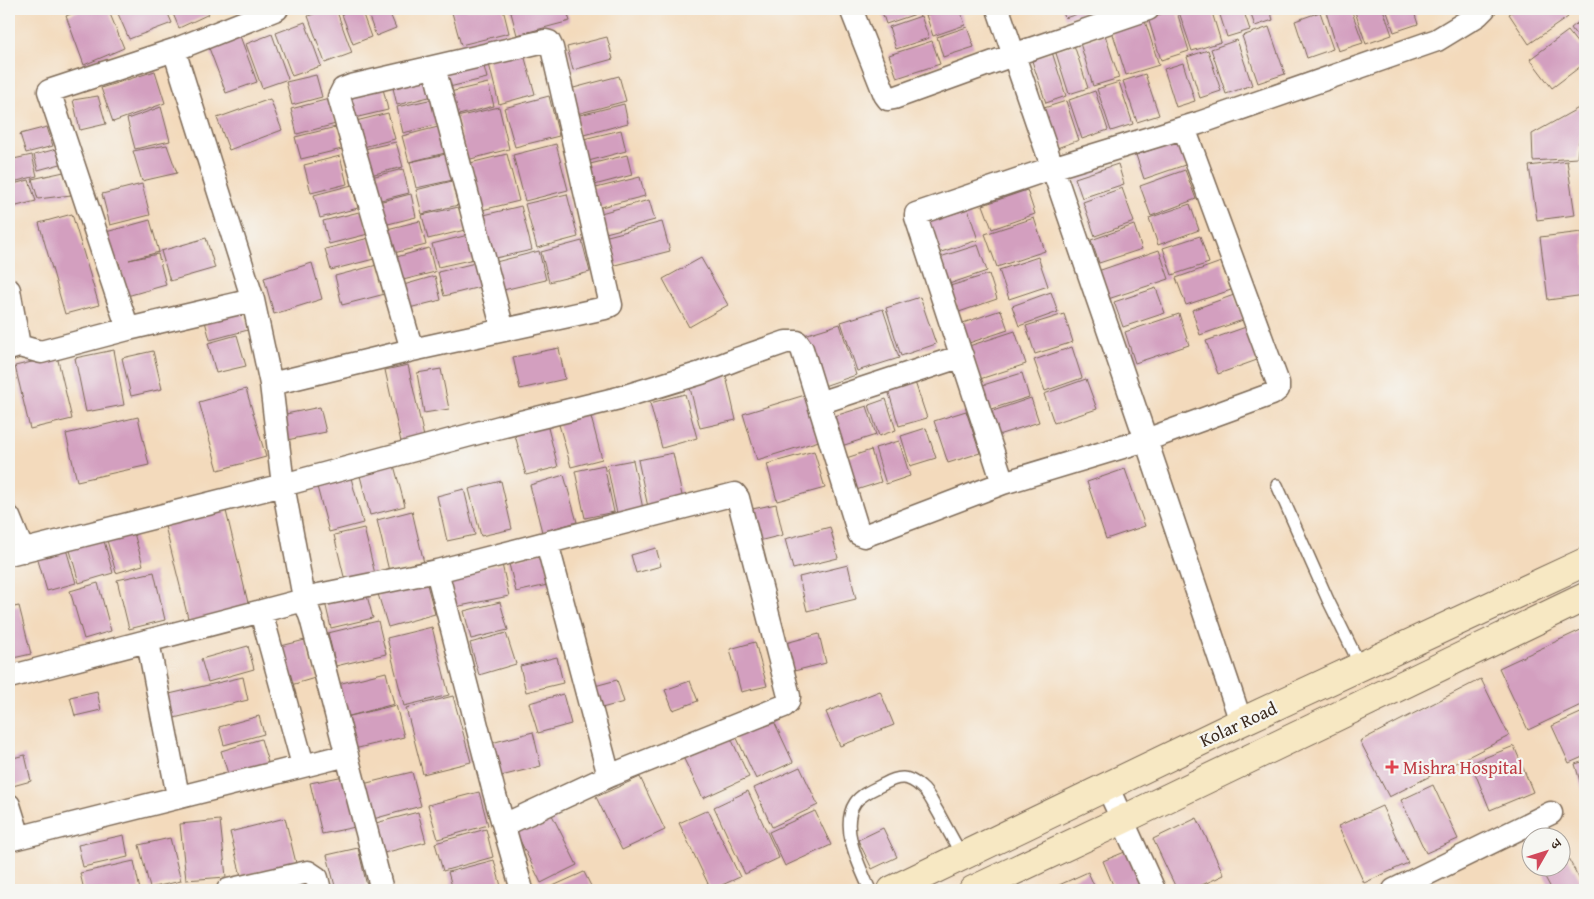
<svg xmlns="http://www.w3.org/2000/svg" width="1594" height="899" font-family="'Gentium Book Plus','Noto Serif Devanagari',serif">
<rect width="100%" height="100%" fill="#f6f6f2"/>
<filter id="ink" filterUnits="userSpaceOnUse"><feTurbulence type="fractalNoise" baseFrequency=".02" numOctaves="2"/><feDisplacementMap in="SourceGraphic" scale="10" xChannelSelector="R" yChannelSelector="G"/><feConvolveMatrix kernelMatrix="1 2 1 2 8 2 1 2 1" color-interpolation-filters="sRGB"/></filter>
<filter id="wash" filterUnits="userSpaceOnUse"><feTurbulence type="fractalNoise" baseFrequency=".0096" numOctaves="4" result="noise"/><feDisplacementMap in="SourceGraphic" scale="20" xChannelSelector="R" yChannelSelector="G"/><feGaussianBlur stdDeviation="1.12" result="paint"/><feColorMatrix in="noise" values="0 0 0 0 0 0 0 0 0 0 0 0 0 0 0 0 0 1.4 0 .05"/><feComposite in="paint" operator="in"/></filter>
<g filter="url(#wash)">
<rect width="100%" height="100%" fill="#f3dabc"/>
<g id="blocks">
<!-- building -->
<path fill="#d39fbf" d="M83,9H108L124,48L84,65L66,16Z
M116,9H166L172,23L129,39Z
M171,9H206L209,14L179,28Z
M327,9H336L352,53L325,63L308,16Z
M340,9H361L371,37L353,44Z
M366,9H388L396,28L376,36Z
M451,9H503L509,33L461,45Z
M510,9H566L570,21L517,35Z
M881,9H917L919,13L886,24Z
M943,9H960L965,25L933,36L926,15Z
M1062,9H1093L1065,18Z
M1176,9L1189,51L1161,60L1148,18Z
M1178,9H1211L1221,42L1192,51Z
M1218,9H1243L1250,30L1227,37Z
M1249,9H1270L1273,20L1255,26Z
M1335,9H1351L1363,43L1338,51L1326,12Z
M1354,9H1383L1392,35L1366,44Z
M1386,9H1413L1418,24L1394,32Z
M1517,9H1562L1568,17L1529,44L1509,14Z
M1320,12L1333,49L1307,58L1295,21Z
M921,16L929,38L896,49L889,27Z
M1585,17V47L1571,28Z
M1145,21L1159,65L1126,75L1112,31Z
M305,22L321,66L292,76L276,33Z
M967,27L974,47L943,57L937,37Z
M1269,27L1285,74L1258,83L1242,36Z
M1568,31L1585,53V63L1552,88L1530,59Z
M272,34L288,79L262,88L246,44Z
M1105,35L1119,78L1093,86L1080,43Z
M240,36L257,82L226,93L209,48Z
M607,37L613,59L573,70L567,47Z
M1237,40L1252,85L1226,94L1211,49Z
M932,41L940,64L897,78L889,55Z
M1074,45L1088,88L1069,94L1055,50Z
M1208,50L1221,91L1200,98L1187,57Z
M523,51L535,94L499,104L488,60Z
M1052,52L1066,96L1046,103L1031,58Z
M482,59L487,78L445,88L440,69Z
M1183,63L1195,101L1176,107L1164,69Z
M427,70L433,96L397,105L391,79Z
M155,71L165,103L113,122L101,88Z
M1145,74L1159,115L1137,122L1123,81Z
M316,75L322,97L292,105L286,82Z
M619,76L626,101L573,115L566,90Z
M1119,82L1133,124L1111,131L1097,89Z
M488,83L494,106L451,117L446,93Z
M382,84L388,110L350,119L343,94Z
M1095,91L1108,130L1082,139L1069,100Z
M98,96L106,124L80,130L73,100Z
M549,96L559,136L515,147L504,108Z
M270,99L282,130L229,150L217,118Z
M329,99L336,124L297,134L291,109Z
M433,99L439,124L403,133L397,107Z
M1066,101L1079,140L1057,148L1044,108Z
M624,104L628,123L580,136L576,116Z
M1584,105L1577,158L1533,161L1532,134Z
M161,107L170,141L135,149L127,119Z
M499,107L509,149L467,160L457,117Z
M388,113L395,139L359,148L352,122Z
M47,127L53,146L26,153L20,134Z
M336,127L342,149L301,159L295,137Z
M438,127L445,153L409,162L402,136Z
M621,130L626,151L581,163L575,141Z
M1180,140L1188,164L1144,179L1136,155Z
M396,142L403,167L366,176L360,150Z
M556,144L568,190L525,201L513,155Z
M167,145L177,173L142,181L133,151Z
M64,147L68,162L38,170L34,155Z
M446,154L453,180L416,188L410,162Z
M507,154L519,201L482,210L470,163Z
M32,155L37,176L9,183V160Z
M627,155L632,175L587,187L582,166Z
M340,156L347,184L311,193L304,165Z
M1567,161L1575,215L1537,220L1529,166Z
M1118,164L1124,184L1082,198L1075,178Z
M403,169L409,193L373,202L367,178Z
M1185,170L1196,199L1151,216L1140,186Z
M64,172L71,195L38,199L32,179Z
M640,177L645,196L593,209L588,190Z
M29,180L36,201L9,208V185Z
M452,181L458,205L422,214L416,190Z
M142,184L150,215L110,225L102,194Z
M352,185L358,208L320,218L314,195Z
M1122,188L1134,222L1095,236L1083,202Z
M1027,190L1035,214L992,229L983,205Z
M411,194L416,217L380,226L374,203Z
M567,194L578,237L537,248L525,204Z
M649,200L655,220L602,234L597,214Z
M1190,204L1199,230L1158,245L1149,218Z
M521,206L532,250L491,259L480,216Z
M459,207L465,230L428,239L422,215Z
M968,209L978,240L938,253L927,222Z
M363,211L368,234L329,244L323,221Z
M72,214L99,305L65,314L39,223Z
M1034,218L1045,251L997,267L985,234Z
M150,220L159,252L129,260L158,254L166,285L127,296L119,263L114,264L106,232Z
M420,221L426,245L390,254L383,230Z
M662,222L670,251L607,267L600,238Z
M1134,225L1142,249L1099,263L1091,240Z
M1582,232L1585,257V295L1548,300L1540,237Z
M468,235L474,259L438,267L432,244Z
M1200,236L1209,263L1172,275L1163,248Z
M206,238L215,268L170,281L161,251Z
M369,238L374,259L331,270L325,249Z
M582,241L590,272L549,282L541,252Z
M978,245L987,271L949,284L940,257Z
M429,248L435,272L399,281L393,258Z
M1159,250L1169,279L1108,299L1098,271Z
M539,251L546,280L499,291L492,263Z
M1038,257L1048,286L1009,299L999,270Z
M701,258L728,305L689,327L663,279Z
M1221,262L1231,290L1186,305L1176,278Z
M312,263L322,299L274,314L264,278Z
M475,263L480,287L444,296L438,272Z
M377,265L385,294L342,305L335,276Z
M989,274L997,299L959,312L950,286Z
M435,276L441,300L405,309L400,286Z
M1156,288L1165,313L1123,327L1114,302Z
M1051,292L1058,312L1019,326L1012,306Z
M1234,295L1243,320L1200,335L1192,310Z
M920,297L936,344L901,356L886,308Z
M241,303L248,330L210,340L203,314Z
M883,309L899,358L857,371L841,322Z
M1001,310L1008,330L966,344L960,324Z
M1064,314L1073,342L1035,354L1026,326Z
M1179,314L1189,345L1135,363L1125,332Z
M840,324L856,375L818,388L801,336Z
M1246,327L1257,360L1218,374L1206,341Z
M1015,331L1026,364L980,379L969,346Z
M237,335L246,366L216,373L208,343Z
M1072,347L1082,378L1045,391L1034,360Z
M559,348L565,379L520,389L513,357Z
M114,350L124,405L86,412L75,358Z
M153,351L162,389L131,396L122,358Z
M57,356L72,419L30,429L15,366Z
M408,365L424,437L401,442L385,370Z
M441,369L449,409L424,413L417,373Z
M1022,373L1029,397L988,410L980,386Z
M726,376L736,420L700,428L689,384Z
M1086,379L1097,409L1054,423L1044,394Z
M915,382L927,418L899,426L888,390Z
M246,389L266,457L218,470L199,402Z
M685,394L697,438L662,448L650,403Z
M805,395L819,441L757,460L743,414Z
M1031,398L1039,422L998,435L990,412Z
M886,399L896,430L879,436L869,405Z
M867,406L876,435L835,448L825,419Z
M320,407L326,432L287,440L281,415Z
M966,411L980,453L948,463L934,421Z
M590,413L602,459L571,467L558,421Z
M138,417L149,465L77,481L66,434Z
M546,420L558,467L526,475L513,428Z
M926,428L936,458L910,466L901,436Z
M899,441L910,476L886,484L875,448Z
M871,450L881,482L850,492L840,460Z
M814,451L825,488L777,501L767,464Z
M673,453L684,505L649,512L638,460Z
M392,458L405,506L370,515L358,468Z
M633,460L643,509L617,514L607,465Z
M604,465L614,512L585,518L575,471Z
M1125,469L1145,526L1106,539L1087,482Z
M350,474L363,523L329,532L316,483Z
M564,475L577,522L542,532L530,485Z
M501,481L512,529L481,536L469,489Z
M464,489L475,535L447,541L437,496Z
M776,504L783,535L750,543L743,511Z
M226,511L249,607L189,622L165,526Z
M412,511L424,563L389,571L377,520Z
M132,526L143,565L116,573L105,533Z
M830,527L838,558L793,569L785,539Z
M364,528L375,574L345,581L334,535Z
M102,534L113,573L79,583L68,543Z
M64,542L76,583L47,591L35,550Z
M656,548L661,566L636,573L631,555Z
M544,552L552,584L516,592L508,560Z
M502,564L509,596L455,607L449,575Z
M848,565L856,599L807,611L799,577Z
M154,572L165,620L129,629L117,580Z
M426,581L435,614L388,627L378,594Z
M98,583L111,631L84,639L70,591Z
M366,592L373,618L331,628L325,602Z
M500,602L508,630L471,639L464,611Z
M19,606L31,654L9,659V608Z
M378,621L386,654L336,666L328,633Z
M432,627L449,695L404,706L387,638Z
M1585,628V703L1528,730L1499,668Z
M506,633L516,664L479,675L470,643Z
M819,634L826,663L790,672L782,644Z
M305,640L315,678L291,685L281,646Z
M755,642L767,686L741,692L730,649Z
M248,646L254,669L208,682L201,659Z
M557,657L563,683L526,692L520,666Z
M386,672L394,704L346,717L338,684Z
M243,677L248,700L170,719L165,695Z
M1481,679L1509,736L1389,797L1360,741Z
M617,680L624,702L598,709L591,687Z
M690,681L698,701L673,710L665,690Z
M97,691L101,710L75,716L70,697Z
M880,691L894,725L840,746L826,712Z
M563,694L571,724L538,733L529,703Z
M453,696L471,762L423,774L406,708Z
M396,705L404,737L354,749L346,717Z
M1585,711V756L1569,763L1552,726Z
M259,716L264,734L224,745L219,727Z
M772,717L793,762L756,779L735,734Z
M533,732L541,766L493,778L484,745Z
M730,736L749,777L703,798L683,757Z
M261,739L269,766L229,777L221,751Z
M1514,746L1533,792L1490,810L1471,763Z
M25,755L31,781L9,787V759Z
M1585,761V799L1575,764Z
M800,767L818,805L772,827L754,788Z
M412,772L421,806L373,819L363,784Z
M349,775L360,826L322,834L310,783Z
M640,777L665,830L622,850L596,797Z
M1433,785L1458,839L1426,853L1401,800Z
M748,791L779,858L745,874L714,807Z
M479,792L488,825L438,839L428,805Z
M1382,806L1408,863L1364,883L1338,826Z
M708,810L740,877L711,890L679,823Z
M550,811L577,865L541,883L514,828Z
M815,811L831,845L785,866L769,832Z
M418,812L426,842L380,854L372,824Z
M285,818L296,863L241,876L230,832Z
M1197,818L1224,875L1191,890H1177L1153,839Z
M220,820L226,877L186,880L180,824Z
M883,828L897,857L872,869L858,840Z
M486,829L493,857L443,871L435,843Z
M124,835L128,857L83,867L78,845Z
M170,838L181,881L150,888L139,845Z
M1562,847L1585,889V890H1552L1539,866H1562Z
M358,848L368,890H336L327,855Z
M1132,849L1149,890H1115L1103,861Z
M494,860L502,890H453L448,872Z
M134,861L140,890H84L80,873Z
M584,872L593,890H544Z
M1088,872L1096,890H1048Z"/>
</g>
</g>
<g filter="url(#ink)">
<use href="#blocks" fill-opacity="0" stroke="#7b6855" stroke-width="1"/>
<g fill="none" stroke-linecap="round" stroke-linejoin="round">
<defs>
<path id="service" d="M1277,485L1328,600L1361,667
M870,890C860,867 839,827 855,803C861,794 874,789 884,784C898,776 908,775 921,787C929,793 933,804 938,812C946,827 954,841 962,856"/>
<path id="minor" d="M851,9L885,95L888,99L894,98L1013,55L1148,9
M998,9L1146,440L1241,722
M174,50L253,300L271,384L412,350L605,308L611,305L552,48L549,42L545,41L351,86L343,89L339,97L412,350
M434,67L503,330
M9,290L19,346L9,349
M128,329L49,91L174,50L277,9
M19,346L41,352L128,329L253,300
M271,384L283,485L304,598L311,618L382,890
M819,403L962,356
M1003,483L916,217V214L1052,168L1199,123L1437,40L1478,15L1484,9
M9,517L23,551
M547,543L609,776
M9,554L283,485L500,427L619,398L701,373L737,359L786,342H797L802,349L859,534L864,536L1003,483L1146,440L1272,394L1278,389V383L1184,128
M437,571L494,792L522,890
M304,598L437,571L735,494L738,498L789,696L788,702L784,706L609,776L504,825
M261,612L303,765
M148,642L178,796
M9,677L304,600
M1107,786L1154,890
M9,805L19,837
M9,840L347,755
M228,890L308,872L317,878L320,890
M1394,890L1551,813"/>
<path id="secondary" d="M892,890L1241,722L1585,562
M973,890L1122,820L1585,597"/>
</defs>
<!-- service casing -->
<use href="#service" stroke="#7b6855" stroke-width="14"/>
<!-- minor casing -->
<use href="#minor" stroke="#7b6855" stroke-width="25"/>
<!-- secondary casing -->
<use href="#secondary" stroke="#7b6855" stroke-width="30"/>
<!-- service -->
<use href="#service" stroke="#fff" stroke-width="11"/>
<!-- minor -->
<use href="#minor" stroke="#fff" stroke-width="22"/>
<!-- secondary -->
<use href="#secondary" stroke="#f7e8c3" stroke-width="28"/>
</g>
</g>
<!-- markers -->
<path fill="#e0444e" stroke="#f6f6f2" stroke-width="2" d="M1389.5 759.5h5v5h5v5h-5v5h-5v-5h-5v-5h5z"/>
<g text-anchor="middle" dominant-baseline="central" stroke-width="4.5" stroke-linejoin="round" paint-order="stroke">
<!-- street labels -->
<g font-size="18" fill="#3b2a1e" stroke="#f6f6f2">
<text transform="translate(1238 724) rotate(-25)">Kolar Road</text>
</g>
<!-- health labels -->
<g font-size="18" fill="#be3a42" stroke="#f6f6f2" text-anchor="start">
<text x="1403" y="767">Mishra Hospital</text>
</g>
</g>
<!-- margin -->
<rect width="1594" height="899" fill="none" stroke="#f6f6f2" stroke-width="30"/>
<!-- north arrow -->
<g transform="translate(1546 852) rotate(51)"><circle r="24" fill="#f6f6f2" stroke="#aba49d"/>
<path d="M0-4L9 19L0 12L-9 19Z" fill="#d1495b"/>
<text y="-8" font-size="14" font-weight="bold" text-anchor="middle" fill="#3b2a1e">उ</text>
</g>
</svg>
